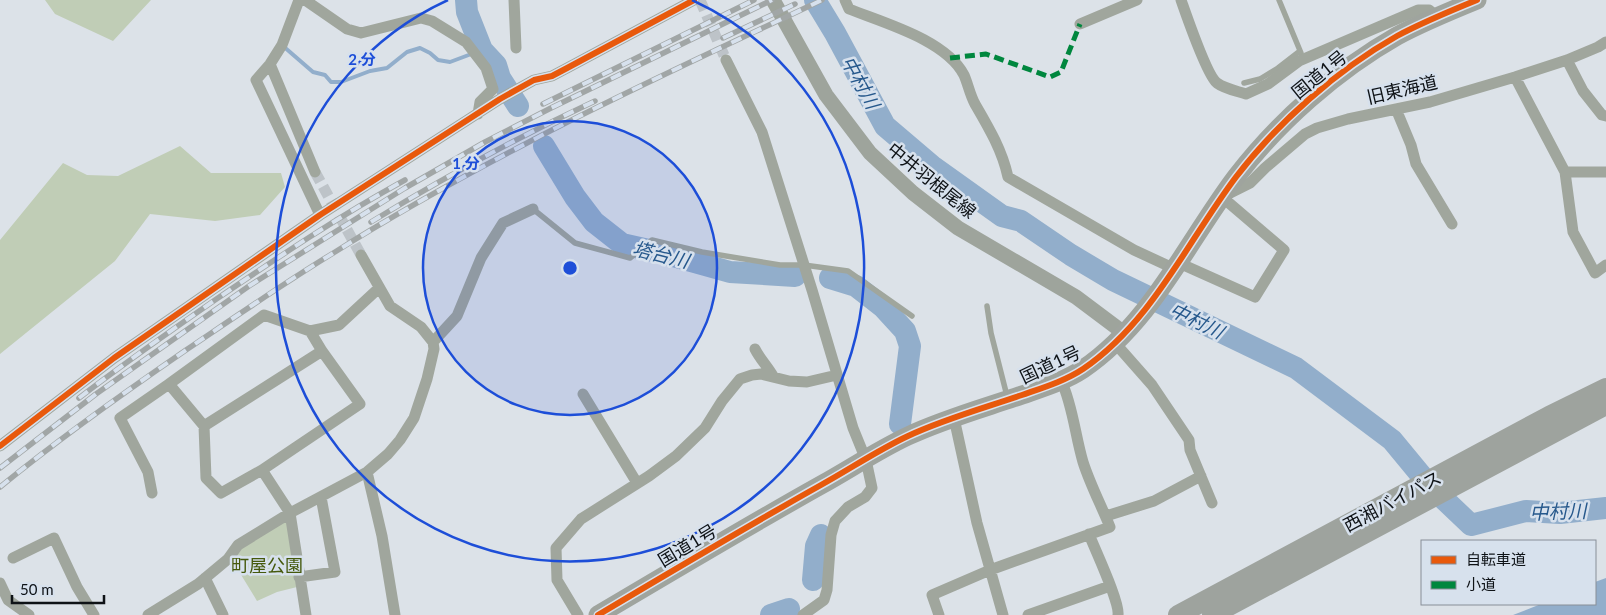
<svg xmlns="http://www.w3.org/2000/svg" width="1606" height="615" font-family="Lato,'Noto Sans JP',sans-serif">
<rect width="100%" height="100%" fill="#dce2e8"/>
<!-- green -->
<path fill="#c0cdb6" d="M45,0H151L113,41L55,14Z
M180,146L211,173H281L285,187L260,215L215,221L150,214L115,261L0,354V240L63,163L87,175L118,176Z
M287,520L297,587L277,592L257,601L232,560L236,551Z"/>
<!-- water -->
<path fill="#92aecb" d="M1606,578V615H1513L1541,604H1595V582Z"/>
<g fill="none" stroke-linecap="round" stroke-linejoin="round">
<!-- stream -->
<path stroke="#92aecb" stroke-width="4" d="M283,46L313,72L325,75L331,82H341L370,71L387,68L407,52L420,48L430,53L438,60L450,62L482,50"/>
<!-- river -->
<path stroke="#92aecb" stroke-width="22" d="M466,0L467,12L482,50L496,65L500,78L518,106
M815,0L835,33L885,126L932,166L1002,216L1021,221L1071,255L1113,280L1296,368L1392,440L1430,486L1471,525L1526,511L1560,513L1606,508
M544,146L575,197L594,222L622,244L662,253L730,272L795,276
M830,278L856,286L883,307L905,331L910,346L900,424
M813,580L816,546L821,535
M771,615L789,609"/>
<!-- minor-tunnel -->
<path stroke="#bdc3c8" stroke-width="11" stroke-dasharray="11 5.5" stroke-linecap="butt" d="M700,0L726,60
M315,172L361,255"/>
<!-- service -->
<path stroke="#a0a69d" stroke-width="5.5" d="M1279,0L1301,53
M1244,83L1260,79L1278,68L1300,51
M533,209L575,243L630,258L652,240L702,252L780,265H804L848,271L912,316
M987,306L991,333L1007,396"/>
<!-- minor -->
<path stroke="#a0a69d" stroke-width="11" d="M299,0L282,45L270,64L256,80L320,215
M305,0L347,29L361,33L421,18L432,21L466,42L486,68L493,89L480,102L478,114
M514,0L516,48
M845,0L849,9C884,23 946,40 964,75C968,84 970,95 975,104C989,128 1002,150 1008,177L1134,250L1175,269
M1181,0C1186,14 1207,76 1217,83C1225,89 1237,91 1246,94L1268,84L1299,61L1418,10H1429L1436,16
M1080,24L1137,0
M726,60L762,132L812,290L853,428L866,460L872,488L865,497L848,507L835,521L831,535L827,590L824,600L803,615
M1567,60L1583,91L1602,115L1606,116
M270,64L315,172
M1515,77L1565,172L1573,232L1595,273L1606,265
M1396,109L1411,145L1416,164L1452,224
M1565,172H1606
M1179,263L1255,297L1284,250L1222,197L1250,183L1265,168L1305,134L1317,128L1348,119L1430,102L1515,77L1567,60L1598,47L1606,42
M310,331L322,351L360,404L262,470L221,493L206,478L204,426L169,384L264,315L310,331L339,325L379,288
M433,342L457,316L481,258L503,223L533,209
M1115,343L1152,385L1189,440L1190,450L1212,503
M755,349C760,359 768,367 773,376
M583,394L637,483
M954,418L977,523L1003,615
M204,426L322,351
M0,446L114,358L320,215L500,99L534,80L552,76L569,67L694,0
M262,470L290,513L306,615
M367,472L382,536L395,615
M152,493L148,472L120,418L169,384
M1106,516L1154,501L1201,476
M1089,534C1095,550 1120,602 1118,615
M13,558L54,538L77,587L94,615
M299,577L335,572L321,497
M205,578L223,615
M0,583L8,600L29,615
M148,615L198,584L228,559L238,545L290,513L367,472L388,454L400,440L414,418L427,379L434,349L433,342L421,327L390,306L361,255
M578,615L557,580L556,548L581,519L649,476L676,456L705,428L722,401L740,379L752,375L761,374L789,381L807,382L837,375
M939,615L932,595L990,570L1110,527C1101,505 1090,484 1083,462C1075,435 1073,406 1061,380
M1028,615L1110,586"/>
<!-- secondary -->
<path stroke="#9ea49c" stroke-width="15" d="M773,0L826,95L870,153L913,193L958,228L1076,297L1124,333"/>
<!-- trunk -->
<path stroke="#9fa49e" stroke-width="19" d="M598,615C672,571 746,527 821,485C850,469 878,450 908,436C944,419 984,408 1022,395C1042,388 1065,381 1083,369C1152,322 1187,242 1236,177C1278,122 1337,70 1397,36C1423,22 1450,11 1477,0"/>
<!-- motorway -->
<path stroke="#9ea39e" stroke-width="20" d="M1178,615L1549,416L1606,388
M1212,615L1606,405"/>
<defs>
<path id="rail" d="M723,38L795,4
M543,104L754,0
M371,222C443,178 518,137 595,101
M79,398C123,364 169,332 215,300C277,258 339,216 405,180
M0,468L96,394L249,286L405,188L485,142L551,108L772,0
M0,487C60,438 122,394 186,350C235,317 284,283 335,252C397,213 462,177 527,143C624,92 723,47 822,0"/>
</defs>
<!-- rail casing -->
<use href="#rail" stroke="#a1a6a6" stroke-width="5.5"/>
<!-- rail -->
<use href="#rail" stroke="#d7e1ed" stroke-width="4" stroke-dasharray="11" stroke-linecap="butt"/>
<!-- quiet -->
<path stroke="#00873e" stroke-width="5" stroke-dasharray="10 5" stroke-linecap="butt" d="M950,58L986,54L1050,77L1061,72L1080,24"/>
<defs>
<path id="cycleway" d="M0,446L114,358L320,215L500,99L534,80L552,76L569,67L694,0
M598,615C672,571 746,527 821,485C850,469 878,450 908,436C944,419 984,408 1022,395C1042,388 1065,381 1083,369C1152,322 1187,242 1236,177C1278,122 1337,70 1397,36C1423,22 1450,11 1477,0"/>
</defs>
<!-- cycleway casing -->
<use href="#cycleway" stroke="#d7e1ed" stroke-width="9"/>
<!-- cycleway -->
<use href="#cycleway" stroke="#e8590c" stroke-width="6"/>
</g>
<!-- distance rings -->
<circle cx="570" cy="268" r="147" fill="#1d4ed8" fill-opacity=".12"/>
<g fill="none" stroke="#1d4ed8" stroke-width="2.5">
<circle cx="570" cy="268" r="147"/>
<path d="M692 0A294 294 0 1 1 448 0"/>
</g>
<g text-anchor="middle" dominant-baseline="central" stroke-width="5" stroke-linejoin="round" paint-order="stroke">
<!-- street labels -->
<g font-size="18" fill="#0e1216" stroke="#d7e1ed">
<text transform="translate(1319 74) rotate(-39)">国道1号</text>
<text transform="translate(1402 89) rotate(-13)">旧東海道</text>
<text transform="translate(932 180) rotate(39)">中井羽根尾線</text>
<text transform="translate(1050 364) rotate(-25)">国道1号</text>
<text transform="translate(1392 501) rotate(-28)">西湘バイパス</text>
<text transform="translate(687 545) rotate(-31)">国道1号</text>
</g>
<!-- park labels -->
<g font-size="18" fill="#45590c" stroke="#d7e1ed">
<text x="267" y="565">町屋公園</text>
</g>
<!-- water labels -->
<g font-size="19" font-style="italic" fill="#26588c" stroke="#d7e1ed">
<text transform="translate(861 82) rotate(61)">中村川</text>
<text transform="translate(661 254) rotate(14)">塔台川</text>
<text transform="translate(1197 320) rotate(26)">中村川</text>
<text transform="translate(1558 511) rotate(-2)">中村川</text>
</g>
</g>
<circle cx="570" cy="268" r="8" fill="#1d4ed8" stroke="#d7e1ed" stroke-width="2.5"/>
<g font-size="15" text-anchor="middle" font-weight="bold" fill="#1d4ed8" stroke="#d7e1ed" stroke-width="5" stroke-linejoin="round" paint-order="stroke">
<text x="362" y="65">2 分</text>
<text x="466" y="169">1 分</text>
</g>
<!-- legend -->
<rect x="1421" y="540" width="175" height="65" fill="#d7e1ed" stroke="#878e97"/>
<rect x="1431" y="556" width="25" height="8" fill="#e8590c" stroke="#878e97"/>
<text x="1466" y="565" font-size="15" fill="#0e1216">自転車道</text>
<rect x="1431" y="581" width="25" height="8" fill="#00873e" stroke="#878e97"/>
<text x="1466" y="590" font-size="15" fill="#0e1216">小道</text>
<!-- scale -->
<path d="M12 595v8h92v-8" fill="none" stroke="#0e1216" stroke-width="2.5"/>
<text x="20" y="595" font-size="15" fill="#0e1216" stroke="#d7e1ed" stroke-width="4" paint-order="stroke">50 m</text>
</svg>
